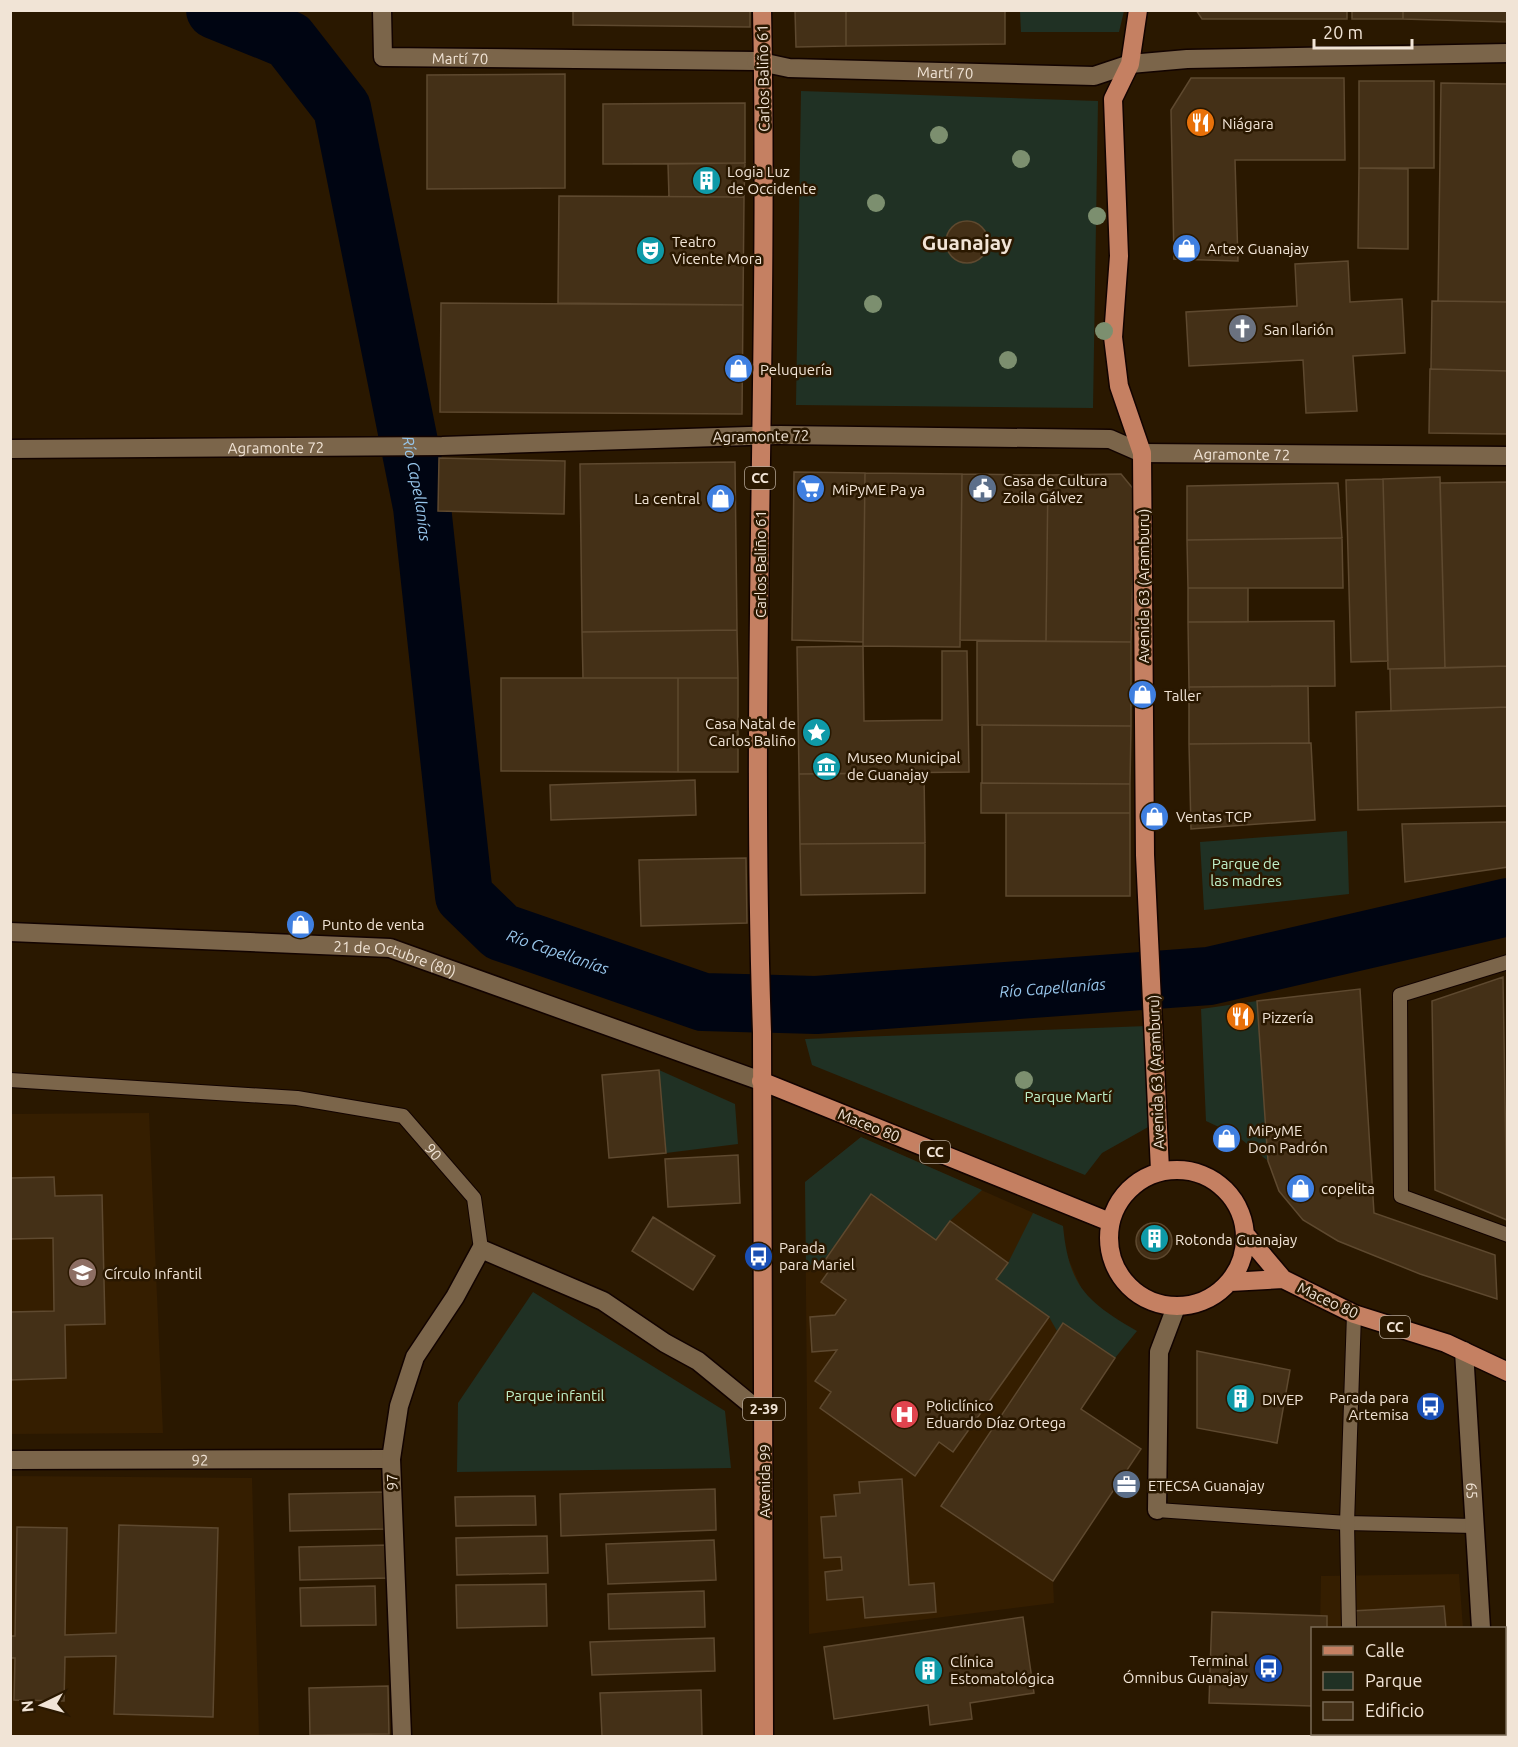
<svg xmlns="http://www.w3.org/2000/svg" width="1518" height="1747" font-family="Ubuntu,sans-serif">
<rect width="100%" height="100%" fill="#2a1800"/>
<!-- built -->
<path fill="#351e00" d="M149,1113L163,1433L11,1434L10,1114Z
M861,1137L1063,1226L1065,1251L1083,1292L941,1506L1053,1581L1054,1603L809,1634L805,1182Z
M11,1476L252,1478L259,1736H11Z
M1459,1574L1463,1628H1320L1321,1576Z
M1317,1734H1471V1736H1317Z"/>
<!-- green -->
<path fill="#203124" d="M1020,11H1124L1119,32H1021Z
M801,91L1098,101L1093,408L796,405Z
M1347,831L1349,894L1204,910L1200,842Z
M1257,1001V1002L1268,1161L1236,1135L1206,1121L1201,1009Z
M1147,1026L1150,1126L1102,1153L1085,1175L812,1065L805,1039Z
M659,1070L735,1104L738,1144L666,1153Z
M861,1137L982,1190L950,1221L936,1240L871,1194L817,1270L806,1262L805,1182Z
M1033,1213L1063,1226C1069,1287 1087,1302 1137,1331L1115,1358L1063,1323L1057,1331L1049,1317L996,1279L1008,1263Z
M533,1292L725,1411L731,1468L457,1472L458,1403Z"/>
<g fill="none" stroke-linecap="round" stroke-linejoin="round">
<!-- river -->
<path stroke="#000512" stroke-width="58" id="s1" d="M215,10L289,40L342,108L422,507L464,896L501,932L703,1002L816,1005L1209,976L1508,907"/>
</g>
<!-- building -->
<path fill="#443017" stroke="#5e492f" stroke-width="1.5" d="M573,10H750V27L573,25Z
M795,10H846V46L796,47Z
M846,10H1005V44L846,46Z
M1196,10H1347V19H1202Z
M1352,10H1403V19H1352Z
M1403,10H1508V22L1403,19Z
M565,74V188L427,189V75Z
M1191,78H1344L1345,160H1235L1238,261L1174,259L1171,110Z
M1359,81H1434V168H1359Z
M1441,83L1508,84V302L1438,301Z
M745,103V163L603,164V104Z
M745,163L744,197H669L668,164Z
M1359,168L1408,169V249L1358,248Z
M559,196L744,197L743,305L558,303Z
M946 242a21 21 0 1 1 42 0a21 21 0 1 1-42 0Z
M1348,261L1350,302L1402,299L1405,353L1353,356L1357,411L1306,413L1303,360L1189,366L1186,312L1297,306L1295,264Z
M1432,301L1508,302V371L1431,369Z
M441,303L743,305L742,414L440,412Z
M1430,369L1508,371V434L1429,433Z
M439,458L565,461L564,514L438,511Z
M735,462L737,630L582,632L580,464Z
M794,472L865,473L863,642L792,640Z
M865,473L962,474L960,647L863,646Z
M962,474L1048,475L1046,641L960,640Z
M1121,474L1135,491L1131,642L1046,641L1048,475Z
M1440,477L1445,668L1388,669L1383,479Z
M1383,479L1388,661L1351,662L1346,480Z
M1508,482V666L1445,668L1440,483Z
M1338,483L1342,538L1187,540V486Z
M1342,538L1343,588H1188L1187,540Z
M1188,588H1248V622H1188Z
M1334,621L1335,686L1189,687L1188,622Z
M737,630L738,678H583L582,632Z
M977,641L1131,642V726L977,725Z
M863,646L864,721L942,720V651H967L969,772L799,774L797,647Z
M1508,666V707L1391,711L1390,669Z
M501,678H678V772L501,771Z
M678,678H738V772H678Z
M1308,686L1309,743L1189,744V687Z
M1508,707V806L1358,810L1356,712Z
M982,725L1131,726L1130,784L982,783Z
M1311,743L1315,820L1191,829L1189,744Z
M924,773L925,843L800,844L799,774Z
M695,780L696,815L551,820L550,785Z
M981,783L1130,784V813H981Z
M1006,813H1130V896H1006Z
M1508,822V867L1405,882L1402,824Z
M925,843V893L801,895L800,844Z
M746,858L747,923L641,926L639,860Z
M1503,977L1507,1220L1435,1190L1432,1001Z
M1360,989L1374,1213L1495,1255L1497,1299L1420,1274L1338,1241L1303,1220L1279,1191L1268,1161L1257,1001Z
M659,1070L666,1153L609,1158L602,1075Z
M738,1155L740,1203L668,1207L665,1159Z
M54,1177L55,1196L102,1195L105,1324L65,1325L66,1378L10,1380V1312L54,1311L53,1238L10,1239V1178Z
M871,1194L936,1240L950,1221L1008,1263L996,1279L1049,1317L953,1452L939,1442L915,1476L820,1408L831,1392L815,1381L837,1350L812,1352L810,1317L835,1315L846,1300L821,1282L831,1268L823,1263Z
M653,1217L715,1256L693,1290L632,1251Z
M1136 1241a18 18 0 1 1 36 0a18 18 0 1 1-36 0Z
M1063,1323L1115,1358L1081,1409L1141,1449L1053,1581L941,1506Z
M1197,1351L1290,1370L1277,1443L1197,1428Z
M902,1479L909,1585L934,1583L936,1612L865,1618L863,1597L827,1600L825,1572L842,1570L841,1557L824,1558L821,1517L836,1516L834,1495L860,1493L859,1482Z
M715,1489L716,1530L561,1536L560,1494Z
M385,1492L386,1529L290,1531L289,1494Z
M535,1496L536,1525L456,1526L455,1497Z
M119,1525L218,1528L213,1717L114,1714L116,1656L65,1657L64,1701L14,1700L15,1658H10V1636H15L17,1527L67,1528L65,1635L116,1633Z
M547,1536L548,1573L457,1575L456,1538Z
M714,1540L716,1580L608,1584L606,1544Z
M390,1545V1578L300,1580L299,1547Z
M546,1584L547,1626L457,1628L456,1585Z
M375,1586L376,1625L301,1626L300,1588Z
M704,1591L705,1627L609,1629L608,1594Z
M1444,1606L1446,1628H1352L1351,1611Z
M1212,1612L1327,1616V1628H1312V1706L1209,1703Z
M1023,1617L1034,1693L970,1703L972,1719L930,1725L928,1705L834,1719L824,1647Z
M714,1638L715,1671L592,1675L590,1642Z
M388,1686L389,1734L310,1735L309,1688Z
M701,1690L702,1736H602L600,1693Z"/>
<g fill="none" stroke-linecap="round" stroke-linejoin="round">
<defs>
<g id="lane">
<path d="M1508,962L1400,995L1401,1196L1508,1235"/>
<path id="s2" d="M10,1080L297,1098L403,1116L474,1198L481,1249"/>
<path d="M1157,1510L1347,1523L1474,1526"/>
<path d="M1349,1628L1347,1523L1354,1314"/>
</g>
<g id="street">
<path id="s3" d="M382,10L383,57L756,61"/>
<path d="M1130,64L1187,59L1508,53"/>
<path id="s4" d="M10,449L442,446L776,435"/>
<path id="s5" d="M1142,453L1508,456"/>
<path id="s6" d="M1464,1351L1481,1628"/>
<path id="s7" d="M10,1460L391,1459"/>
<path d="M1157,1510L1159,1352L1176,1307"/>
<path d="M1488,1734V1736"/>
<path d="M402,1736L391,1459L399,1406L415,1357L455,1297L481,1249L603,1301L665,1343L698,1361L764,1415"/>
</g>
<g id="secondary">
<path id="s8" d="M756,61L789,68L1094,76L1130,64"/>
<path d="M779,435L1110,439L1142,453"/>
<path id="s9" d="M10,932L390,948L761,1081"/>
</g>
<path id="primary" d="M762,10C769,351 750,691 762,1032L764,1736
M1138,10L1130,64L1113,99L1119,256L1113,337L1119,386L1142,453L1145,855L1160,1170
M761,1081L1110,1222
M1109 1238a68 68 0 1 1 136 0a68 68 0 1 1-136 0Z
M1245,1234L1283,1279L1354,1314L1446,1343L1508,1372
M1230,1282L1283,1279"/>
</defs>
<!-- lane casing -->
<use href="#lane" stroke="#120300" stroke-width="16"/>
<!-- street casing -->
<use href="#street" stroke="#120300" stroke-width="21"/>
<!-- secondary casing -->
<use href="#secondary" stroke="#120300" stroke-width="21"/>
<!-- primary casing -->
<use href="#primary" stroke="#120300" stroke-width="21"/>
<!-- lane -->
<use href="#lane" stroke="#7b654a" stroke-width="14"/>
<!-- street -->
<use href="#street" stroke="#7b654a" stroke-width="18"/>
<!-- secondary -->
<use href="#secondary" stroke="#7b654a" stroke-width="18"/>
<!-- primary -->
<use href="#primary" stroke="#c58062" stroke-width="18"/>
</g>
<!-- trees -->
<g fill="#7c8f6f">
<circle cx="939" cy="135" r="9"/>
<circle cx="1021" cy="159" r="9"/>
<circle cx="876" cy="203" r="9"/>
<circle cx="1097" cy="216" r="9"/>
<circle cx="873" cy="304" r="9"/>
<circle cx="1104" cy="331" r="9"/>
<circle cx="1008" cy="360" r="9"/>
<circle cx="1024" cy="1080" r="9"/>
</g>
<!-- icons -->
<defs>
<symbol id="restaurant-disc" viewBox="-11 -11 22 22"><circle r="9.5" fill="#e8710a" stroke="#2a1800"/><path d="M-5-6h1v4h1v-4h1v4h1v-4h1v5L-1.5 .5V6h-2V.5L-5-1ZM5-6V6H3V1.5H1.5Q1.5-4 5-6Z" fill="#fff"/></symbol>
<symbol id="building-disc" viewBox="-11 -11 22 22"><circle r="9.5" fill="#0f9aa8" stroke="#2a1800"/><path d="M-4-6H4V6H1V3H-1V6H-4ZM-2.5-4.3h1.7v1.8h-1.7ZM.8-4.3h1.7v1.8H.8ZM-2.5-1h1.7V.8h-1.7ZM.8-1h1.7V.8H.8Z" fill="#fff"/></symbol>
<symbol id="shop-disc" viewBox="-11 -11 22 22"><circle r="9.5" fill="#3f7fe0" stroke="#2a1800"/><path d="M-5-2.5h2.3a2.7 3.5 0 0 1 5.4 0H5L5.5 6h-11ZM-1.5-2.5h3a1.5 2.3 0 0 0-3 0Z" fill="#fff"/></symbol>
<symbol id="theatre-disc" viewBox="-11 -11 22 22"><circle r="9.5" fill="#0f9aa8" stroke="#2a1800"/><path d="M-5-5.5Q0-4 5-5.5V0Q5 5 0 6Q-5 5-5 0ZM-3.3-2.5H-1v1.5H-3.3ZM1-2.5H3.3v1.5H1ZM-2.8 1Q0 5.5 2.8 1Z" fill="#fff"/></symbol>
<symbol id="church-disc" viewBox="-11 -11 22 22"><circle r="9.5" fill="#6b7280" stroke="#2a1800"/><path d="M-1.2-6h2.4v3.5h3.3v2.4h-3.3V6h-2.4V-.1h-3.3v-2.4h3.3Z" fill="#fff"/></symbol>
<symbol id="supermarket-disc" viewBox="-11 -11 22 22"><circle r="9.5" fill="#3f7fe0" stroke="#2a1800"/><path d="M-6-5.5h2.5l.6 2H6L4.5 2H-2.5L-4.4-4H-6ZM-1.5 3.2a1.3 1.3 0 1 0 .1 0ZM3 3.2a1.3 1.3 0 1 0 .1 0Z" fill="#fff"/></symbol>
<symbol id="civic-disc" viewBox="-11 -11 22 22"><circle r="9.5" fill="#5c6f8a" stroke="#2a1800"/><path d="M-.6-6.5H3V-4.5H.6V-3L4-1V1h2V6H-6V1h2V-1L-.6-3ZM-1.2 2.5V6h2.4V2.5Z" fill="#fff"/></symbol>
<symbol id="sight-disc" viewBox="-11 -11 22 22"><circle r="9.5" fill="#0f9aa8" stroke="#2a1800"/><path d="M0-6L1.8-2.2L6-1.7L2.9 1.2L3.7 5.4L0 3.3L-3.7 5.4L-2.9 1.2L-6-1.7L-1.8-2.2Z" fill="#fff"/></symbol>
<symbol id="museum-disc" viewBox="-11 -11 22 22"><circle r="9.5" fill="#0f9aa8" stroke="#2a1800"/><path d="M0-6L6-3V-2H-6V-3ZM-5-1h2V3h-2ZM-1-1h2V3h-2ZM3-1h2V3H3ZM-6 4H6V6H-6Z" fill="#fff"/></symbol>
<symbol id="bus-disc" viewBox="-11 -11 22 22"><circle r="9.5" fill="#1a4fb4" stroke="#2a1800"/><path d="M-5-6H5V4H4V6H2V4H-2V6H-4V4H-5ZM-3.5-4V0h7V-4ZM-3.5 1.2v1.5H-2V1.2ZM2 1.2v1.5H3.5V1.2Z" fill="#fff"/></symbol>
<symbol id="school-disc" viewBox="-11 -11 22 22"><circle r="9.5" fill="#8d6e63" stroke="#2a1800"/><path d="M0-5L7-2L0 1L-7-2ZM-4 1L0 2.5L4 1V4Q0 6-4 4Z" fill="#fff"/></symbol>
<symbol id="hospital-disc" viewBox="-11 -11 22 22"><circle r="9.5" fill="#e0444e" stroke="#2a1800"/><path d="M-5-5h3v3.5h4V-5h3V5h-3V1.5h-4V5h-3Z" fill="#fff"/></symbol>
<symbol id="office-disc" viewBox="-11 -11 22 22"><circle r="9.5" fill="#5c6f8a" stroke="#2a1800"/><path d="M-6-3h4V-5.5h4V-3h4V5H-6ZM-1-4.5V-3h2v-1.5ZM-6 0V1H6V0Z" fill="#fff"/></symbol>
</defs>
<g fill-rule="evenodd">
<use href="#restaurant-disc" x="1184" y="106" width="33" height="33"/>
<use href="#building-disc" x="690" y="164" width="33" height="33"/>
<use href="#shop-disc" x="1170" y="232" width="33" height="33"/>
<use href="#theatre-disc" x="634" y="234" width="33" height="33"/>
<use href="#church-disc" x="1226" y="312" width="33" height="33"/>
<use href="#shop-disc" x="722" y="352" width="33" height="33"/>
<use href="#supermarket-disc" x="794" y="472" width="33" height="33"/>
<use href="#civic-disc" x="966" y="472" width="33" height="33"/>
<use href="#shop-disc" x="704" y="482" width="33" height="33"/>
<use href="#shop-disc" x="1126" y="678" width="33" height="33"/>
<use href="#sight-disc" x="800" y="716" width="33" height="33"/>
<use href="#museum-disc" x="810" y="750" width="33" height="33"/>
<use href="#shop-disc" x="1138" y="800" width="33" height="33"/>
<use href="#shop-disc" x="284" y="908" width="33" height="33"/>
<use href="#restaurant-disc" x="1224" y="1000" width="33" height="33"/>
<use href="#shop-disc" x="1210" y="1122" width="33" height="33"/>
<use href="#shop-disc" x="1284" y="1172" width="33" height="33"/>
<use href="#building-disc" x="1138" y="1222" width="33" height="33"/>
<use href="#bus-disc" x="742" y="1240" width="33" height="33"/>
<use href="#school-disc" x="66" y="1256" width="33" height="33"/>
<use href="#building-disc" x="1224" y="1382" width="33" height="33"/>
<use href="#bus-disc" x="1414" y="1390" width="33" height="33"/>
<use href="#hospital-disc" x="888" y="1398" width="33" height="33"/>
<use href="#office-disc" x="1110" y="1468" width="33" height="33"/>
<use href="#bus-disc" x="1252" y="1652" width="33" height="33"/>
<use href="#building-disc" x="912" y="1654" width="33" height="33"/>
</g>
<g text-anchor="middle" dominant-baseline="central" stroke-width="5" stroke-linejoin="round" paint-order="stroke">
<!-- shield labels -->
<g fill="#2a1800" stroke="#b5a796" stroke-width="1.5">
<rect x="745" y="467" width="30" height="22" rx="4.5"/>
<rect x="920" y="1141" width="30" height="22" rx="4.5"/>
<rect x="1380" y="1316" width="30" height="22" rx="4.5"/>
<rect x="743" y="1398" width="42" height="22" rx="4.5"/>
</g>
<g font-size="14" font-weight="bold" fill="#f1e4d6">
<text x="760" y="478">CC</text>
<text x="935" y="1152">CC</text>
<text x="1395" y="1327">CC</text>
<text x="764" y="1409">2-39</text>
</g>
<!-- street labels -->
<g font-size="15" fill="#f1e4d6" stroke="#2a1800">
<text stroke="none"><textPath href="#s3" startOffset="124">Martí 70</textPath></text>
<text stroke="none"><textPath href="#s8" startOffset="190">Martí 70</textPath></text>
<text transform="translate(763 78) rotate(-91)">Carlos Baliño 61</text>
<text transform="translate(761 436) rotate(-1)">Agramonte 72</text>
<text stroke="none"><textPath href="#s4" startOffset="266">Agramonte 72</textPath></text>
<text stroke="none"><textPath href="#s5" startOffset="100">Agramonte 72</textPath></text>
<text transform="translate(760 564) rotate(-90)">Carlos Baliño 61</text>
<text transform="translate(1143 586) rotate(-90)">Avenida 63 (Aramburu)</text>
<text stroke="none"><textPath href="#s9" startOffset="387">21 de Octubre (80)</textPath></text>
<text transform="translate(1156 1072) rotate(-92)">Avenida 63 (Aramburu)</text>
<text transform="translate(869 1125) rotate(22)">Maceo 80</text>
<text stroke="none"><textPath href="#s2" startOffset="442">90</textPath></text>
<text transform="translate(1328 1300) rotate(25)">Maceo 80</text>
<text stroke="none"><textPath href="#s7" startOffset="190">92</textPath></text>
<text transform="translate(764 1481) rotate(-90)">Avenida 99</text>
<text transform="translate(392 1482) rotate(-92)">97</text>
<text stroke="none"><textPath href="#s6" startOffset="140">65</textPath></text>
</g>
<!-- poi labels -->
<g font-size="15" fill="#f1e4d6" stroke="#2a1800" text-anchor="start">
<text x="1222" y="123">Niágara</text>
<text x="727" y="171">Logia Luz<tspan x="727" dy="17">de Occidente</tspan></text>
<text x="672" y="241">Teatro<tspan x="672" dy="17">Vicente Mora</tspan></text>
<text x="1207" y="248">Artex Guanajay</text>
<text x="1264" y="329">San Ilarión</text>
<text x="760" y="369">Peluquería</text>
<text x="1003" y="480">Casa de Cultura<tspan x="1003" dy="17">Zoila Gálvez</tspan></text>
<text x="832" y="489">MiPyME Pa ya</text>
<text x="700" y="498" text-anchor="end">La central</text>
<text x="1164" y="695">Taller</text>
<text x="796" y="723" text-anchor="end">Casa Natal de<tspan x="796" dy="17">Carlos Baliño</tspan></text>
<text x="847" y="757">Museo Municipal<tspan x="847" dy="17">de Guanajay</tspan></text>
<text x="1176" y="816">Ventas TCP</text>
<text x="322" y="924">Punto de venta</text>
<text x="1262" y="1017">Pizzería</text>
<text x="1248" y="1130">MiPyME<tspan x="1248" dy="17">Don Padrón</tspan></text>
<text x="1321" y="1188">copelita</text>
<text x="1175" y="1239">Rotonda Guanajay</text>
<text x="779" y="1247">Parada<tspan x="779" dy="17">para Mariel</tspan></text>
<text x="104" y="1273">Círculo Infantil</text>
<text x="1409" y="1397" text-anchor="end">Parada para<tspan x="1409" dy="17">Artemisa</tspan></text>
<text x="1262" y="1399">DIVEP</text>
<text x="926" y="1405">Policlínico<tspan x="926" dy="17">Eduardo Díaz Ortega</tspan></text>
<text x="1148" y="1485">ETECSA Guanajay</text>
<text x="1248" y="1660" text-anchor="end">Terminal<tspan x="1248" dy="17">Ómnibus Guanajay</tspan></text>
<text x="950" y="1661">Clínica<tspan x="950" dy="17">Estomatológica</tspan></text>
</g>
<!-- park labels -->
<g font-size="15" fill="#bff0c9" stroke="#2a1800">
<text x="1246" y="863">Parque de<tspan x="1246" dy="17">las madres</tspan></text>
<text x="1068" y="1096">Parque Martí</text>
<text x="555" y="1395">Parque infantil</text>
</g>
<!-- water labels -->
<g font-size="16" font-style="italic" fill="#97c6eb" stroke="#2a1800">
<text stroke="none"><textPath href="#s1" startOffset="554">Río Capellanías</textPath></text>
<text stroke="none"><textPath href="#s1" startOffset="1076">Río Capellanías</textPath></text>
<text stroke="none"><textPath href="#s1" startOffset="1580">Río Capellanías</textPath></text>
</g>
<!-- district labels -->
<g font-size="21" font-weight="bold" fill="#f1e4d6" stroke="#2a1800">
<text x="967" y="242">Guanajay</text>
</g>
</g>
<!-- border -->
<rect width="1518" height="1747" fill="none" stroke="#f1e4d6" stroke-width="24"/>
<!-- legend -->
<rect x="1311" y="1627" width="195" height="108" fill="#2a1800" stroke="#7a6a56" stroke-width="1.5"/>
<rect x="1323" y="1646" width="30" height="9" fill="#c58062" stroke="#7a6a56" stroke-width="1.5"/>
<text x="1365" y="1657" font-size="18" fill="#f1e4d6">Calle</text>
<rect x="1323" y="1672" width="30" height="18" fill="#203124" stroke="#7a6a56" stroke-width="1.5"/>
<text x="1365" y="1687" font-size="18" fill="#f1e4d6">Parque</text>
<rect x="1323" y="1702" width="30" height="18" fill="#443017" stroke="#7a6a56" stroke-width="1.5"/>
<text x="1365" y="1717" font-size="18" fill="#f1e4d6">Edificio</text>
<!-- north arrow -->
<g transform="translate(42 1705) rotate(265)" stroke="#2a1800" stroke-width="4.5" paint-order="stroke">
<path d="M0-4.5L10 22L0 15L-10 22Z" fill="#f1e4d6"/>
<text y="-9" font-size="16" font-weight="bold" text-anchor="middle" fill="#f1e4d6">N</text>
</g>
<!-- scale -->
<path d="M1314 39v9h98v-9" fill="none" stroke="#f1e4d6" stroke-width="3"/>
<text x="1323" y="39" font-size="18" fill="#f1e4d6" stroke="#2a1800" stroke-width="4.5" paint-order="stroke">20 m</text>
</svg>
